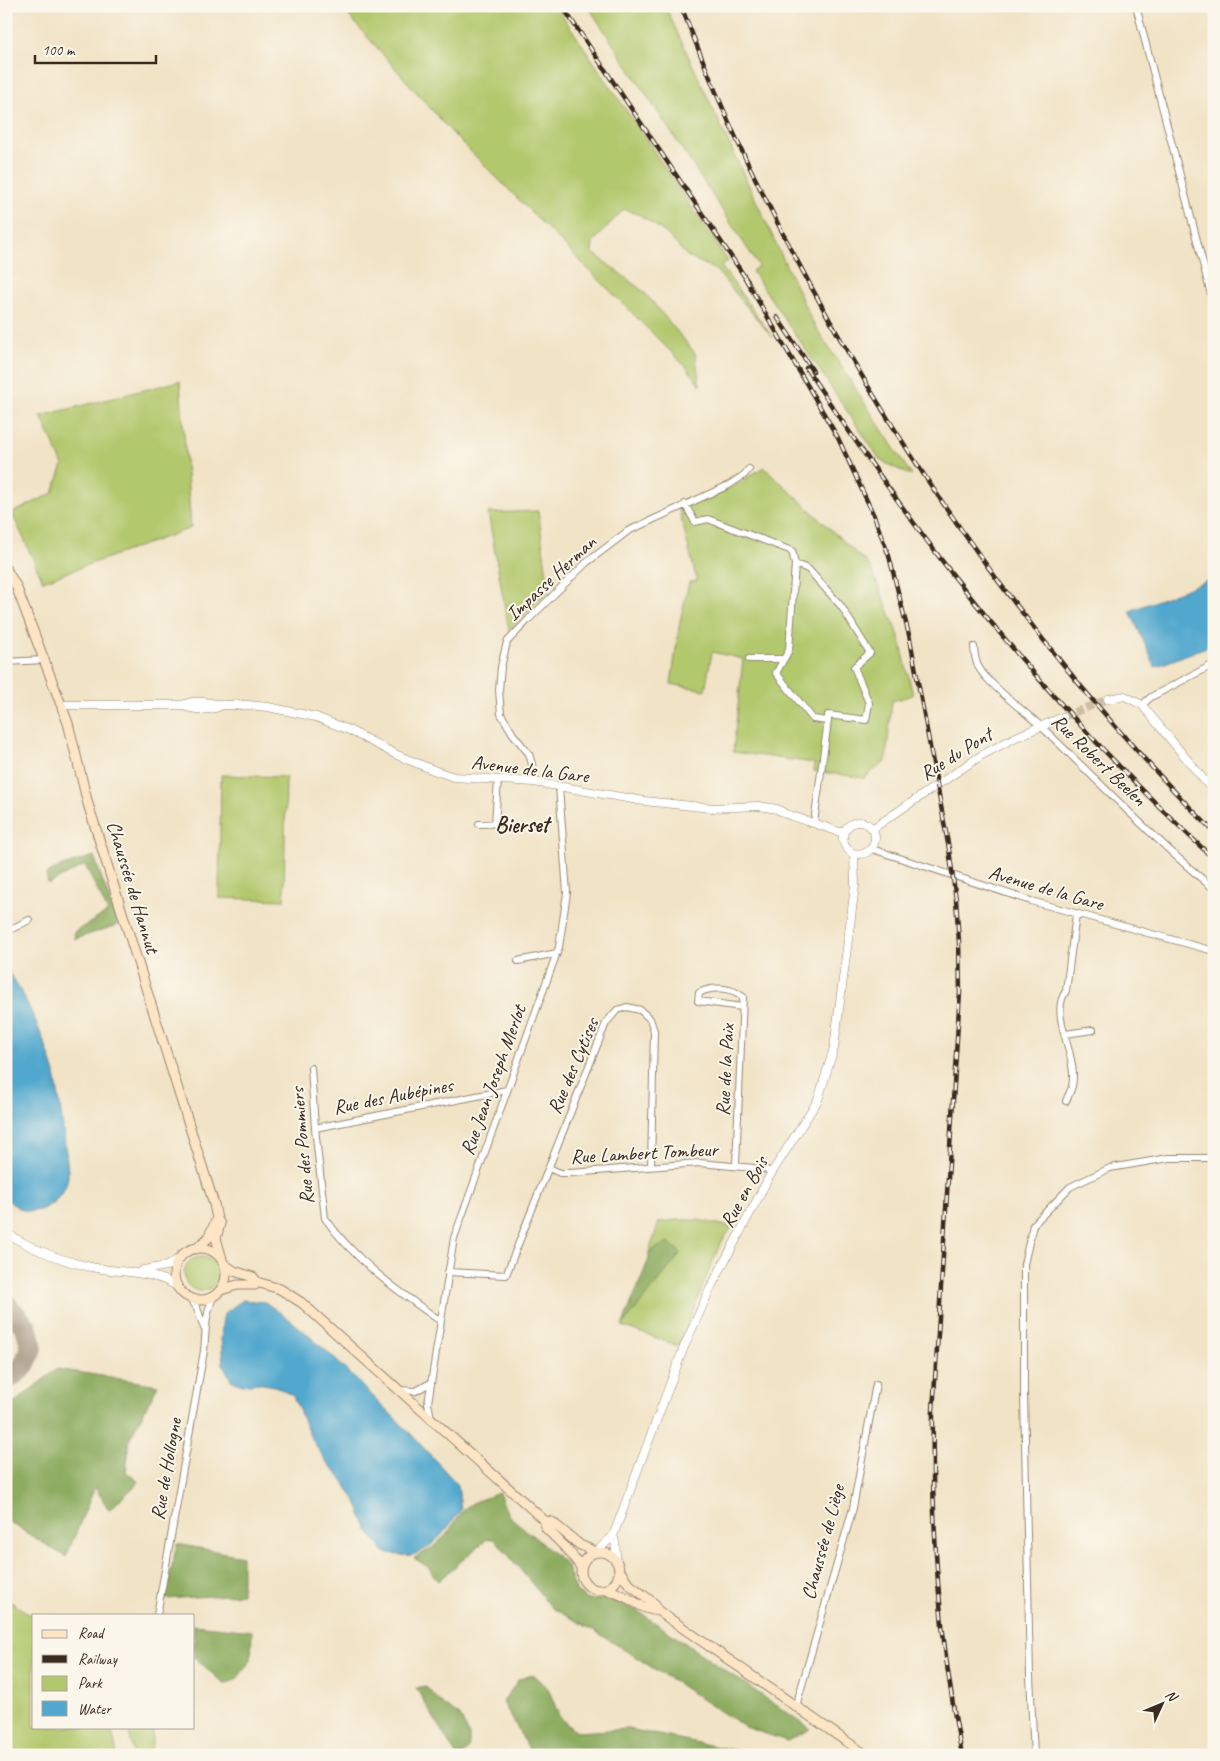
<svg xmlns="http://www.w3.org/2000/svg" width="1220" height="1761" font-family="Caveat,sans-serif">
<rect width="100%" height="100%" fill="#fbf7ec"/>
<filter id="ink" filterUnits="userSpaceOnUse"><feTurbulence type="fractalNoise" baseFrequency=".02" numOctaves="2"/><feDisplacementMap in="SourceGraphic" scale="10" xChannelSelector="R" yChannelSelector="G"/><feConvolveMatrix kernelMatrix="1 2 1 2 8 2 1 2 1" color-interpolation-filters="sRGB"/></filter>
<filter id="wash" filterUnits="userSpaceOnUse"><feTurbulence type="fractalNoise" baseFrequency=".0096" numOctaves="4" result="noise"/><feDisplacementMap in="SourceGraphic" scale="20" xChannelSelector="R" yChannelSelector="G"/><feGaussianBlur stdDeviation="1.12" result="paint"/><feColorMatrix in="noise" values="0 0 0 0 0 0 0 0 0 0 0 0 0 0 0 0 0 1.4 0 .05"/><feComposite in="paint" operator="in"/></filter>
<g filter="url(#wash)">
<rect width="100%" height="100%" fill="#f1e3c6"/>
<!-- green -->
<path fill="#b2c86d" stroke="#767946" d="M355,6H556L728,261L721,266L773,338L716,270L687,256L667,234L640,215L624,209L593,242L592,252L644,292L695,353L700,385L688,369L455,136L349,16Z
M588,6H665L813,323L912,476L881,461L752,271L759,266Z
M180,381L191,528L43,581L12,513L53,493L63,465L41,416Z
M764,467L870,566L899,636L913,695L892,701L886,761L864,778L814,771V763L733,752L743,659L712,652L705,690L671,684L680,621L689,582L697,581L679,510L725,491Z
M538,511L549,590L509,631L488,513Z
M221,775L286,777L284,900L219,898Z
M676,1220H698L732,1227L720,1244L679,1346L622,1326L681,1253L668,1242L649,1252L659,1222Z
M184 1274a17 17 0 1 1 34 0a17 17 0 1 1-34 0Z
M6,1599L34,1617V1727H111L117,1755H6Z
M128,1727H153L151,1755H134Z"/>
<!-- forest -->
<path fill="#8dac60" stroke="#646b3f" d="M94,856L118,925L75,939L74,932L108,912L85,865L48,884L46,874L59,867Z
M668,1242L681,1253L622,1326L649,1259V1252Z
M57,1369L158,1385L130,1438L126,1472L139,1482L109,1510L95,1487L66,1557L6,1520V1409Z
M499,1493L508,1515L565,1563L577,1592L587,1600L610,1599L638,1611L811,1729L787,1741L745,1727L595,1631L552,1608L495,1539H487L438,1581L428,1567L414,1558L432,1548L446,1535L464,1509L474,1502Z
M177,1544L242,1556V1594L165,1599Z
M194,1625L252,1631L251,1660L236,1680L224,1684L194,1657Z
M533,1675L548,1688L560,1718L576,1732L628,1729L759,1755H532L503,1702L519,1679Z
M425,1686L445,1706L460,1716L469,1735V1748L463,1755H456L416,1688Z"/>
<!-- water -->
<path fill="#51a7ce" stroke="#466876" d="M1214,578V644L1155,667L1130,611Z
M6,971C21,980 51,1056 55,1074C61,1106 64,1138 68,1170C70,1189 53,1209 34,1211C23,1213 13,1205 6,1198Z
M243,1300L265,1302L293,1322L329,1353L410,1433L458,1485L461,1510C448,1527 434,1549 412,1555C404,1557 392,1553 384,1552L368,1531L355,1499L340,1477L325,1460L309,1434L293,1396L275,1386L257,1383L242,1385L231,1380L223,1364L221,1338L223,1316L226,1312Z"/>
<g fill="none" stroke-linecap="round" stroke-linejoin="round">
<!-- taxiway -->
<path stroke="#968672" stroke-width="22" d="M6,1305L26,1327L32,1348L23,1367L6,1380"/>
</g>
</g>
<g filter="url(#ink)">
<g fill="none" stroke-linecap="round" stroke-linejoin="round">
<!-- tertiary-tunnel -->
<path stroke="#cdbea4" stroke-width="8" stroke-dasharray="8 4" stroke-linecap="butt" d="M1063,717L1108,699"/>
<defs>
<path id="minor" d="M1136,6L1214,306
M685,504L695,522L708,519L792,551L795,564L808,569L841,606L870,653L854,667L869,703L866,720L828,715V721L813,719L776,673L789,650L795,564
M974,647C975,659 976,665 984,675C1003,697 1028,713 1048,733C1103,786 1156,841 1214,889
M749,659H784
M6,662L44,660
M1142,705L1151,697L1214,664
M534,782L533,768L529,754L513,734L501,714L499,690L501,667L507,642L529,619L586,563L628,531L729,485L744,475L749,469
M814,823L828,721
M479,824L508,823
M495,824L498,780
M872,849L1031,901L1214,951
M6,932L29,920
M518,961L557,953
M1065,1034L1093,1030
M311,1068L315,1128L325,1218C354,1260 398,1291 439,1320
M1066,1101C1068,1096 1071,1091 1072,1086C1079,1056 1048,1015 1066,991L1076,914
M315,1128L507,1090
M736,1165L743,997C732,987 712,986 699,993L698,1001L742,1007
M549,1168L560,1173H571L699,1163L765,1169L772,1173
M448,1272L506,1275L606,1023L617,1010L627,1007L640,1010L650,1019L654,1031L651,1166
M189,1297L197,1308L204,1328
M399,1390L416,1391L430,1383
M431,1418L428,1403L454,1238L559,947L567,893L559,787
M157,1615L204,1351C206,1331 205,1313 214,1296
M796,1706L853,1508L876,1384
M1034,1755L1030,1676L1024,1393V1264L1033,1225L1070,1187L1110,1168L1169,1158H1214"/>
<path id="tertiary" d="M1108,699L1125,696L1142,705L1214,792
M62,705H181L192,702H204L222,705H248L268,707L316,717L349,730L397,755L436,771L454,777L534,782L644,801L711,808L759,806L777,809L786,814L843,833
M181,705C194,710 210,712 222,705
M843 838a16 16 0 1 1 32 0a16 16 0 1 1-32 0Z
M872,829L982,755L1016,737L1063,717
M6,1233C34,1250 64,1262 96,1268C124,1273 154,1271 178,1287
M140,1273L143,1270L167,1266L180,1258
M613,1536C617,1543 615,1554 617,1562
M596,1552L613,1536L684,1347L710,1289L769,1177L818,1100L834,1048L855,886L854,854"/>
<path id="secondary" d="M6,569L16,586L68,723L88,804L214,1204L217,1219L220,1224L216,1238L222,1259
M174 1274a26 26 0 1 1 52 0a26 26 0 1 1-52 0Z
M196,1249L208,1238L217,1219
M224,1264L234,1271L253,1277L257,1282L280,1289L302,1303L545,1521L546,1528L568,1550L581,1567
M221,1290L237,1285H255L257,1282
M545,1521L552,1522L580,1545L596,1552
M581 1571a19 19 0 1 1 38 0a19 19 0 1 1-38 0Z
M619,1570L629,1584L655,1604L657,1610L866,1755
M605,1590C623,1591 646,1613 657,1610"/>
</defs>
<!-- minor casing -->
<use href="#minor" stroke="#968672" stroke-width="8"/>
<!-- tertiary casing -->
<use href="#tertiary" stroke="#968672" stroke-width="9"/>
<!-- secondary casing -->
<use href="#secondary" stroke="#968672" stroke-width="11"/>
<!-- minor -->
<use href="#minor" stroke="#fff" stroke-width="6"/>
<!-- tertiary -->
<use href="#tertiary" stroke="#fff" stroke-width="8"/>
<!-- secondary -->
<use href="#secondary" stroke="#fde5c5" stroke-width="9"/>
<defs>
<path id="rail" d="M562,6L749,283
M681,6C705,66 729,127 758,184C875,422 1026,644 1214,832
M745,278L838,438L874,516L889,556L910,639L949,849L956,900L959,942L960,992L933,1411C931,1530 939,1638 962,1755
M777,317L813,371
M806,368C853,438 901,508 953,575C1032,676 1120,772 1214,859"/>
</defs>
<!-- rail casing -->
<use href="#rail" stroke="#3b2a1e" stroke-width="4.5"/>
<!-- rail -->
<use href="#rail" stroke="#fbf7ec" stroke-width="2.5" stroke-dasharray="8" stroke-linecap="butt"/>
</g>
</g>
<g text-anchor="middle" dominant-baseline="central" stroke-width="4" stroke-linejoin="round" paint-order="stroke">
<!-- street labels -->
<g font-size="20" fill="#3b2a1e" stroke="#fbf7ec">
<text transform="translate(551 578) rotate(-43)">Impasse Herman</text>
<text transform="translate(956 754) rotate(-32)">Rue du Pont</text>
<text transform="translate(1099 760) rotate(44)">Rue Robert Beelen</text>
<text transform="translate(530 769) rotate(7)">Avenue de la Gare</text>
<text transform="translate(133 887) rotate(73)">Chaussée de Hannut</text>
<text transform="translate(1046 888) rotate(16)">Avenue de la Gare</text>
<text transform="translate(573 1066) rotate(-67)">Rue des Cytises</text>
<text transform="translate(725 1070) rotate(-87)">Rue de la Paix</text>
<text transform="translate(493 1080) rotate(-70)">Rue Jean Joseph Merlot</text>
<text transform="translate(393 1096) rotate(-11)">Rue des Aubépines</text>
<text transform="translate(302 1146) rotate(-95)">Rue des Pommiers</text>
<text transform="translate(644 1153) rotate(-3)">Rue Lambert Tombeur</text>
<text transform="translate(744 1192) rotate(-61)">Rue en Bois</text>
<text transform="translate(166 1469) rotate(-80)">Rue de Hollogne</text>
<text transform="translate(823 1542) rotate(-75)">Chaussée de Liège</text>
</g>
<!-- quarter labels -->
<g font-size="22" font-weight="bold" fill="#3b2a1e" stroke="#fbf7ec">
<text x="522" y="825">Bierset</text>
</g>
</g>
<!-- margin -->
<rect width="1220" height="1761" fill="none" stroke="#fbf7ec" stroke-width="25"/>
<!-- legend -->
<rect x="32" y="1614" width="162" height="115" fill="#fbf7ec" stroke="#aea59a"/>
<rect x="42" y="1630" width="25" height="8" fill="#fde5c5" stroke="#aea59a"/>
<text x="78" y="1638" font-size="15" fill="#3b2a1e">Road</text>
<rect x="42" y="1655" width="25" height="8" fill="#3b2a1e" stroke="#aea59a"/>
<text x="78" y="1664" font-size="15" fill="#3b2a1e">Railway</text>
<rect x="42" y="1676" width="25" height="15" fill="#b2c86d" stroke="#aea59a"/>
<text x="78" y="1688" font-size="15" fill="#3b2a1e">Park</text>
<rect x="42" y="1701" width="25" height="15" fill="#51a7ce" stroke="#aea59a"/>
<text x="78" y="1714" font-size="15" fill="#3b2a1e">Water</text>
<!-- north arrow -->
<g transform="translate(1162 1704) rotate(46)" stroke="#fbf7ec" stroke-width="4" paint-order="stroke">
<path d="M0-4L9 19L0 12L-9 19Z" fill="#3b2a1e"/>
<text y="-8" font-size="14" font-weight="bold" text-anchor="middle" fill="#3b2a1e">N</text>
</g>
<!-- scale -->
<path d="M35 55v8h121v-8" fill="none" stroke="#3b2a1e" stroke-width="2.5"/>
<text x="42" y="55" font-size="15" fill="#3b2a1e" stroke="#fbf7ec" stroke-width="4" paint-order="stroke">100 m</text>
</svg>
